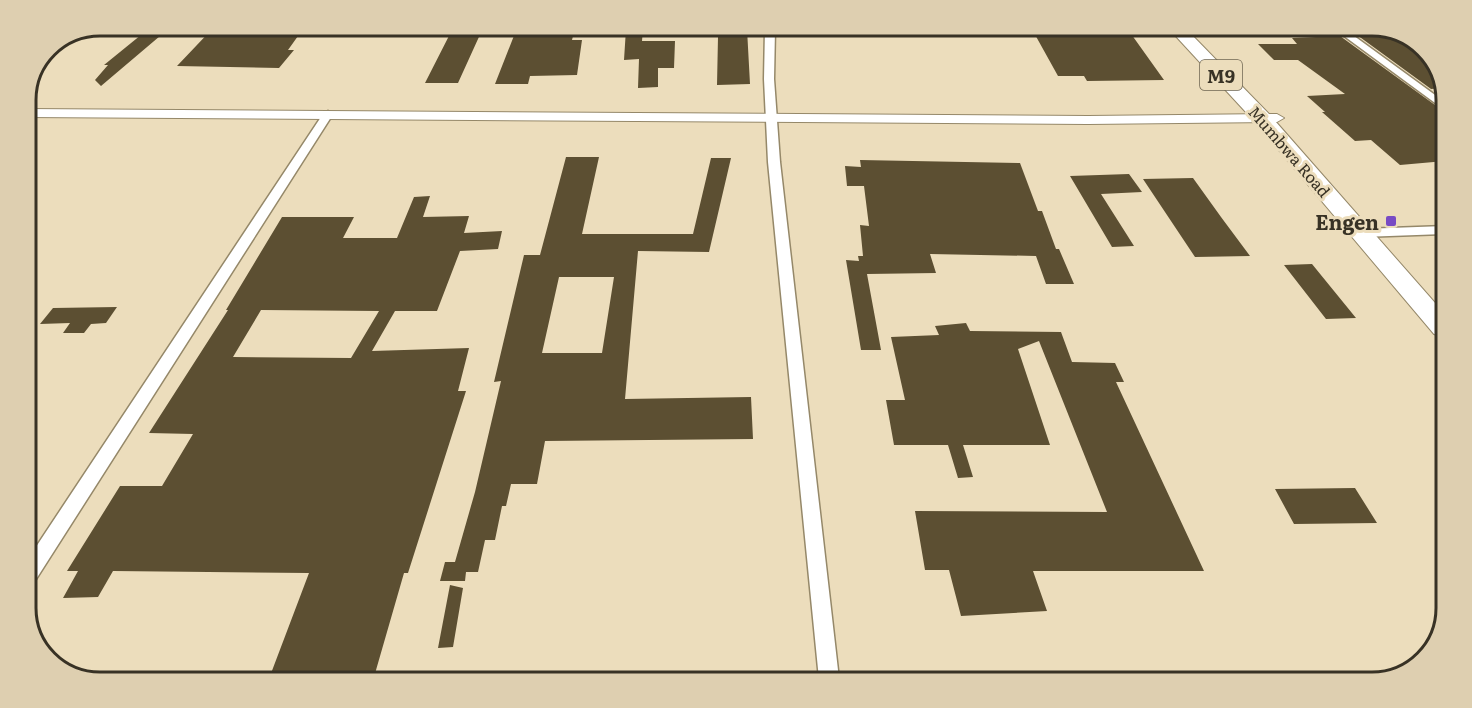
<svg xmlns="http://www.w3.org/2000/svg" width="1472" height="708" font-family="Literata,serif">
<rect width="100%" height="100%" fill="#ecddbc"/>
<!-- building -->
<path fill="#5c4f32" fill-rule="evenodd" d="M152,26L160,36L101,86L95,80L108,65H104Z
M215,26L289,27H302L294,36H298L288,50H294L279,68L177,66Z
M453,28H483L458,83H425Z
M517,28H575L572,40H582L577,75L530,76L528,84H495Z
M626,29H643L642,41H675L674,68H658V87L638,88L639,59L624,60Z
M724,29H747L750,84L717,85L718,37H726Z
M1033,31H1129L1164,80L1087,81L1084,76H1058Z
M1359,33H1397L1419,49L1411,50L1439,72L1444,88L1431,89L1442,97L1357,35H1362Z
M1340,36L1446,113L1445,161L1400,165L1371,140L1355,141L1322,112H1325L1307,96L1345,94L1298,60H1274L1258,44H1297L1292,38Z
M566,157H599L582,234H693L711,158H731L709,252L638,251L625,399L751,397L753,439L545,441L537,484H511L506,506H502L495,540H485L478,572H466L465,581H440L445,562H455L475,492L501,381L494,382L524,255H540ZM559,277H614L602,353H542Z
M860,160L1020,163L1038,211H1042L1056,249H1059L1074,284H1046L1036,256L930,254L936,273L867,274L881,350H861L846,260L859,261L858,256H863L860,225L869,226L864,186H847L845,166L861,167Z
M1129,174L1142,192L1101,194L1134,246L1112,247L1070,176Z
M1193,178L1221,217L1250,256L1195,257L1143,179Z
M430,196L423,217L469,216L464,233L502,231L498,249L460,251L437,311H395L372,351L469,348L458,391H466L408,573H404L374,677L270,676L309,573L113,571L98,597L63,598L78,571H67L120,486H162L193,434L149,433L228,310H226L282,217H354L343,238H397L414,197ZM261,310L379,311L351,358L233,357Z
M1312,264L1356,318L1326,319L1284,265Z
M117,307L106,323L91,324L84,333H63L70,323L40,324L53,308Z
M966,323L970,331L1061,332L1072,362L1115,363L1124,382H1116L1204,571H1033L1047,611L961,616L949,570H925L915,511L1107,512L1039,341L1018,349L1050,445H963L973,477L958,478L948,445H894L886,400H905L891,337L939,335L935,326Z
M1355,488L1377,523L1294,524L1275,489Z
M450,585L463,588L453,647L438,648Z"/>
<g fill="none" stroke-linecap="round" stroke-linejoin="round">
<defs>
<path id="minor" d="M765,29H775L774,79L780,162L839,679H819L768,162L764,79Z
M1340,33H1350L1446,103V111Z
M328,111L333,114L33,584L26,587V562L323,114Z
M1445,226L1444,234L1362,237L1356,233L1362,229Z"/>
<path id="tertiary" d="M26,109L1088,116L1277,114L1284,118L1277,122L1088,124L26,117Z"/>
<path id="primary" d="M1172,32H1189L1269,114L1443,312V337L1434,334L1255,122Z"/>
</defs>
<!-- minor casing -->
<use href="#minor" stroke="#958869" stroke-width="3"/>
<!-- tertiary casing -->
<use href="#tertiary" stroke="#958869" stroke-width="2"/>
<!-- primary casing -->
<use href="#primary" stroke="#958869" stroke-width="2"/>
<!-- minor -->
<use href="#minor" fill="#fff" fill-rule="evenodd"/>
<!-- tertiary -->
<use href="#tertiary" fill="#fff" fill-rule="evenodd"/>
<!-- primary -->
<use href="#primary" fill="#fff" fill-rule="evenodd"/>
</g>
<!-- markers -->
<rect fill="#784bc4" stroke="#ecddbc" stroke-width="2" x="1385" y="215" width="12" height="12" rx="3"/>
<g text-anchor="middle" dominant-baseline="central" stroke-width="6" stroke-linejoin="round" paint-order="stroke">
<!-- far-street labels -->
<g font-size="16" fill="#383225" stroke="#ecddbc">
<text transform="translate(1290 151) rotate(49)">Mumbwa Road</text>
</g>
<!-- shield labels -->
<rect fill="#ecddbc" stroke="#6e6552" stroke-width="1.5" x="1200" y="60" width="42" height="30" rx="4.5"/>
<g font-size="18" font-weight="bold" fill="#383225">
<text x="1221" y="75">M9</text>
</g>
<!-- poi labels -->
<g font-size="20" font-weight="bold" fill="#383225" stroke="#ecddbc" text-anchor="end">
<text x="1379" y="221">Engen</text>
</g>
</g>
<!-- crop -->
<path d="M0 0H1472V708H0ZM100 36H1372A64 64 0 0 1 1436 100V608A64 64 0 0 1 1372 672H100A64 64 0 0 1 36 608V100A64 64 0 0 1 100 36Z" fill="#decfb0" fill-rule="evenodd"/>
<path fill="none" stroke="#383225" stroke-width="3" d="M100 36H1372A64 64 0 0 1 1436 100V608A64 64 0 0 1 1372 672H100A64 64 0 0 1 36 608V100A64 64 0 0 1 100 36Z"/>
</svg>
